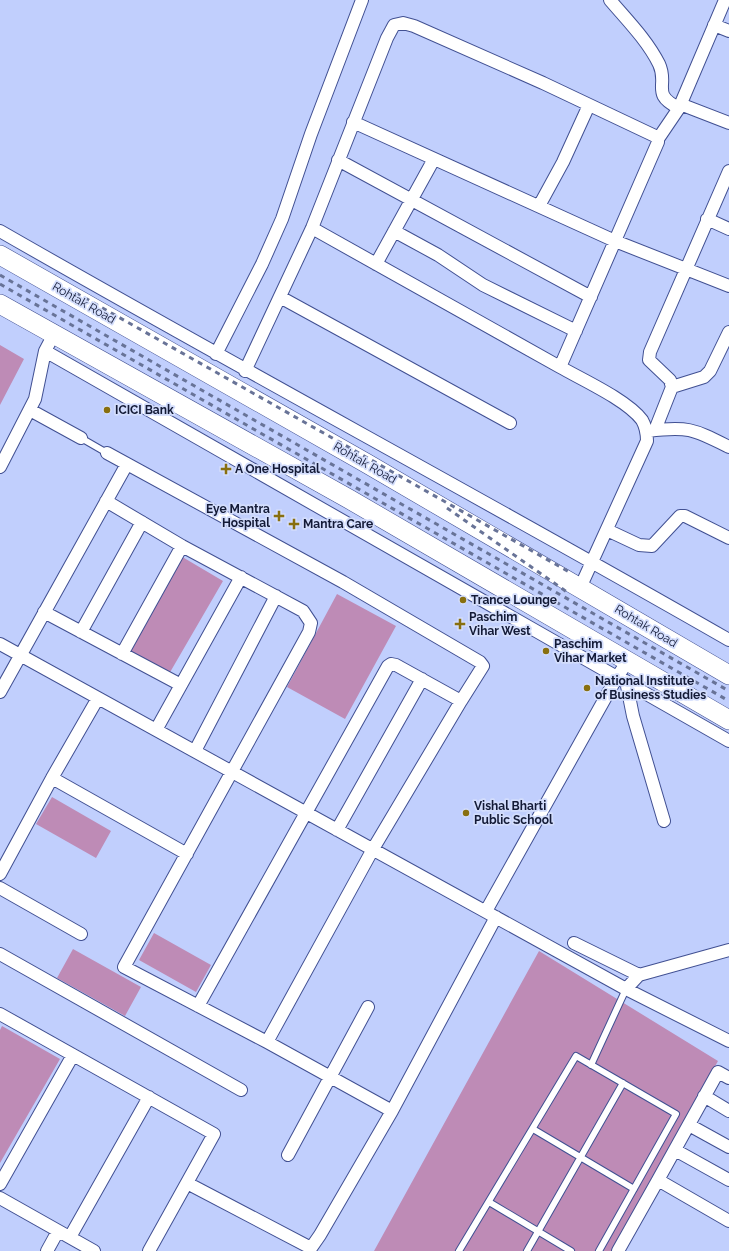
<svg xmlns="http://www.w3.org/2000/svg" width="729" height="1251" font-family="Raleway,sans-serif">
<rect width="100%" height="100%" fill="#c1cffd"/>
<!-- green -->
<path fill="#be8bb6" d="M0,345L24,359L0,405Z
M179,555L223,581L169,674L125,649Z
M337,594L396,626L345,719L287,687Z
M52,797L111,831L96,858L36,824Z
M154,933L211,965L196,992L139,960Z
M73,949L141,987L125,1016L57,978Z
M539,951L718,1061L612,1251H374Z
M2,1026L60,1059L0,1163V1030Z"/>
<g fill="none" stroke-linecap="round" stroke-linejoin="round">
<defs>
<path id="lane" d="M81,438L107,453
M591,1065L626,989
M533,1129L634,1189
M489,1202L571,1251
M459,1251L576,1056L676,1114L599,1251
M527,1251L623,1083"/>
<path id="street" d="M610,0C627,20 647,40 659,64C669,85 650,94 679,108
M714,25L729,31
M680,104L729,123
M353,122L615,241L729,286
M658,139L679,108L725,0
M338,160L591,297
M539,206L563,162L589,105
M707,219L729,229
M312,228L560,367
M0,231C242,370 487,501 729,640
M394,231L438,255L483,285L576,331
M376,264L434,159
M280,297L510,423
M45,351L729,741
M216,354L262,264L282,219L311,134L362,0
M245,371L312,228L387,38L394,25L403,23L414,26L543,83L655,136L658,139V142L560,367C583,380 627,400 642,420C646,427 647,433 647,441L580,588
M672,387L704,377L710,371L729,332
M30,410L81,438
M655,430L672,387L670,380L649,360L650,352L729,171
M648,431C688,426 693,429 729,447
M107,453L343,582L480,662L483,666L461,701
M0,467L35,399L45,351L54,334
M106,501L182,546L303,611L311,623L309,632L124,967L267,1042L392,1111
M607,530L639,545L652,546L680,516H685L729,538
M44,612L181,685
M81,632L142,522
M0,644L626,989L729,1041
M122,654L182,546
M626,681L633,716L664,821
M0,692L127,464
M156,730L241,577
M195,751L276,596
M52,778L187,854
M337,830L422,679
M0,874L52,778L98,698
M0,888L81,934
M486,911L617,677L628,661
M574,943L639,975
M0,954L241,1090
M626,989L639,975L729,950
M198,1006L388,666L391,664L396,665L461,701L373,849L267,1042
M0,1014L214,1134L149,1251
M729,1078L718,1072L658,1180L729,1221
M704,1096L729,1111
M689,1125L729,1147
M675,1150L729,1180
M288,1155L368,1007
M187,1183L311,1248L320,1235L392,1111L496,917
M0,1184L73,1055
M0,1198L94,1251
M70,1237L149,1097
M47,1251L58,1231
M618,1251L658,1180"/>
<path id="primary" d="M0,255L366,463L729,675
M0,304L349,499L729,720"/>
</defs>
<!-- lane casing -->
<use href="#lane" stroke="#415092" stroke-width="8"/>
<!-- street casing -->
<use href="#street" stroke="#415092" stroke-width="14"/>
<!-- primary casing -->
<use href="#primary" stroke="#415092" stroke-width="20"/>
<!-- lane -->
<use href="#lane" stroke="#fff" stroke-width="6"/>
<!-- street -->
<use href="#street" stroke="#fff" stroke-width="12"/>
<!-- primary -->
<use href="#primary" stroke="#fff" stroke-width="19"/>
<!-- rail -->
<path stroke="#687397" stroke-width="3" stroke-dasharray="5 5" stroke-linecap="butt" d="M0,275L729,691
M0,284L729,701
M76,293L571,573
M447,508L567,592"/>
</g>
<!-- markers -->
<g fill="#886f0f" stroke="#d3ddfc" stroke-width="1.5">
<circle cx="107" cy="410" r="4"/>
<path d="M224 463h4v4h4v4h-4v4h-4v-4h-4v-4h4z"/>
<path d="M277 510h4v4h4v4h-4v4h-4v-4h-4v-4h4z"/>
<path d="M292 518h4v4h4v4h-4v4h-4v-4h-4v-4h4z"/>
<circle cx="463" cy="600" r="4"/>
<path d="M458 618h4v4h4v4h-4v4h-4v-4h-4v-4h4z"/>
<circle cx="546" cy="651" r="4"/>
<circle cx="587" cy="688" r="4"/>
<circle cx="466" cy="813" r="4"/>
</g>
<g text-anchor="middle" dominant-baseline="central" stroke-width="3.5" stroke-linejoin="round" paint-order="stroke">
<!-- street labels -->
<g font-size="12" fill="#131a36" stroke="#d3ddfc">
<text transform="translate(84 303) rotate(30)">Rohtak Road</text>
<text transform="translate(365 463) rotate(30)">Rohtak Road</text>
<text transform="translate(646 626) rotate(31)">Rohtak Road</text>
</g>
<!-- poi labels -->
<g font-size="12" font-weight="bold" fill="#131a36" stroke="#d3ddfc" text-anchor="start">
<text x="115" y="410">ICICI Bank</text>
<text x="235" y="469">A One Hospital</text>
<text x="270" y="509" text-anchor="end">Eye Mantra<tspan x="270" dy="14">Hospital</tspan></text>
<text x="303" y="524">Mantra Care</text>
<text x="471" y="600">Trance Lounge</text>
<text x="469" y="617">Paschim<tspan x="469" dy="14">Vihar West</tspan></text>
<text x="554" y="644">Paschim<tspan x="554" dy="14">Vihar Market</tspan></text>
<text x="595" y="681">National Institute<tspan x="595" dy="14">of Business Studies</tspan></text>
<text x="474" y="806">Vishal Bharti<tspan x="474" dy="14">Public School</tspan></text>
</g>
</g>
</svg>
